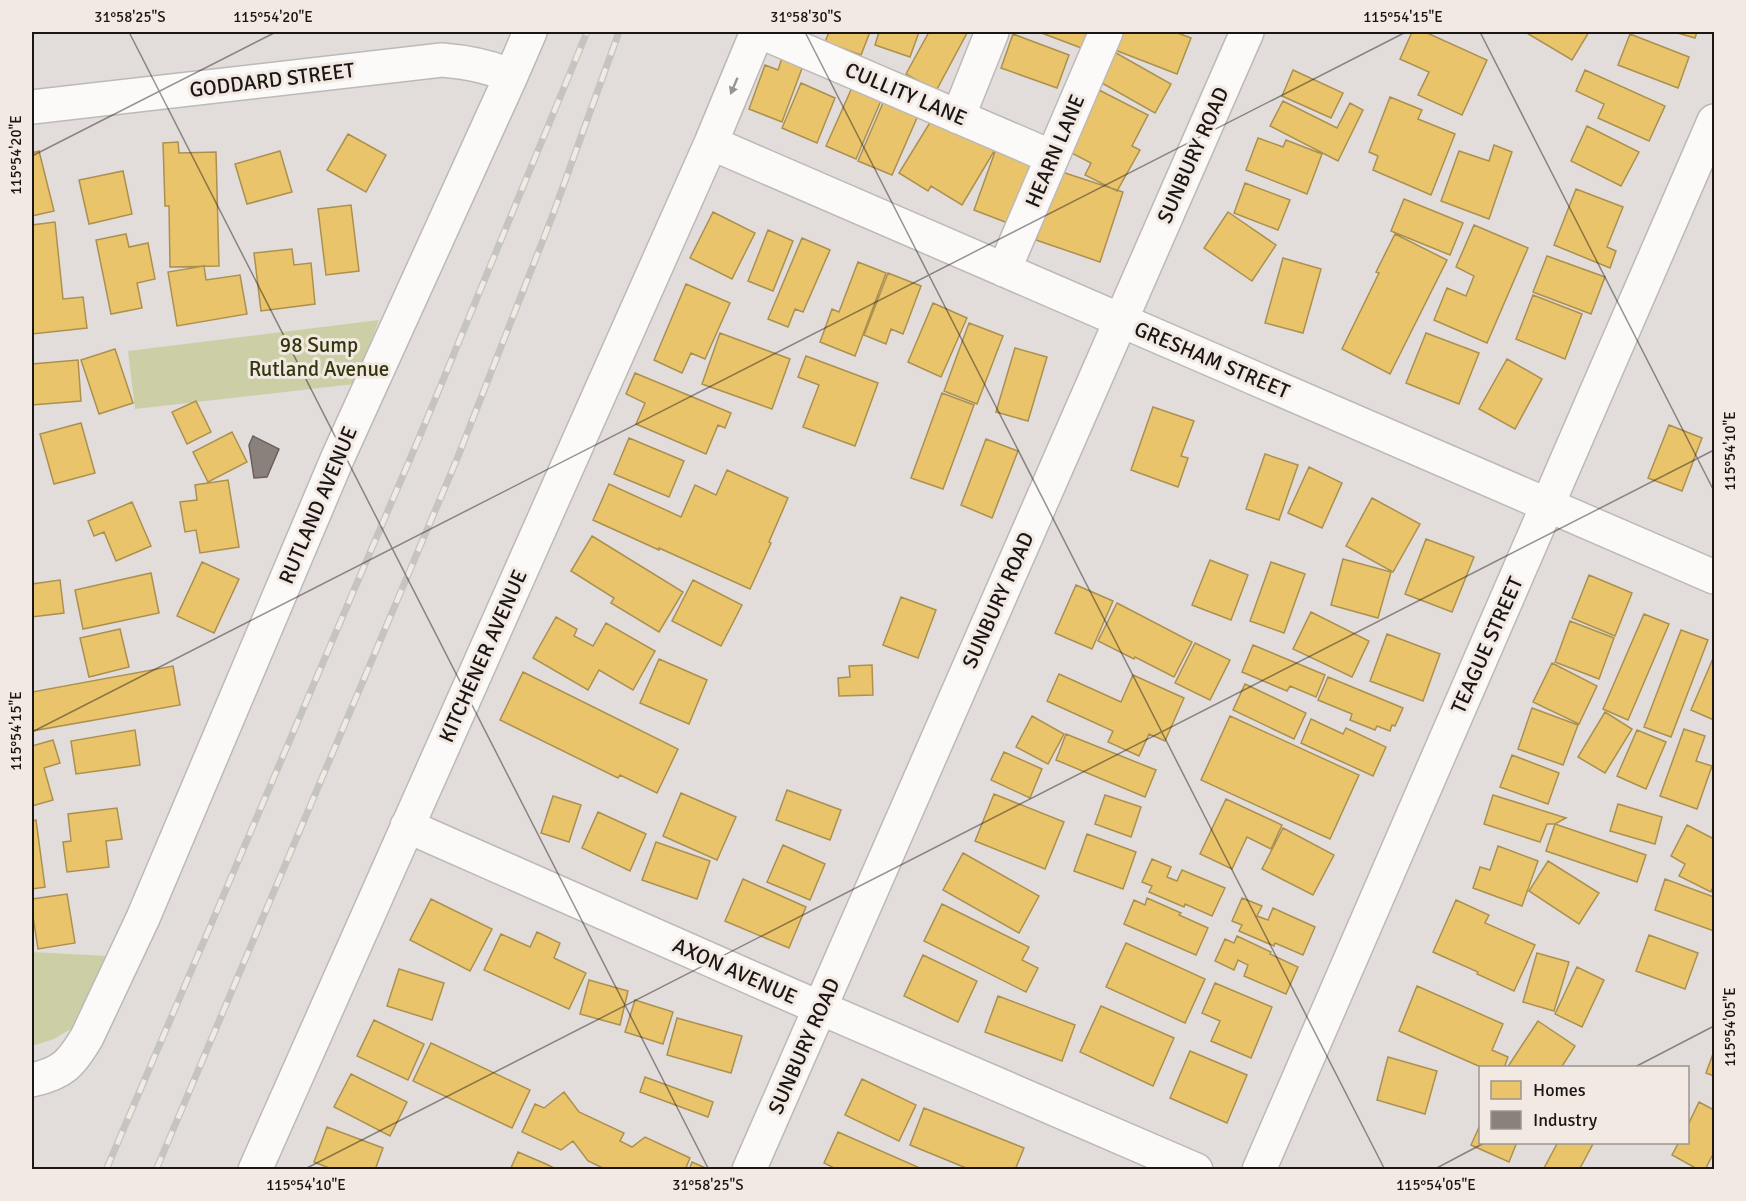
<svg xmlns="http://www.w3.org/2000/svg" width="1746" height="1201" font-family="Signika,sans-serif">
<rect width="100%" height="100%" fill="#e2ddda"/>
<!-- green -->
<path fill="#cccea6" d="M379,320L355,384L135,409L128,351Z
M32,952L107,956L74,1027L54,1039L32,1046Z"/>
<!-- homes -->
<path fill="#e9c46a" stroke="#ab9050" stroke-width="1.5" d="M829,32H870L861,55L825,42Z
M879,32H919L910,57L875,45Z
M929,32H965L967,33L936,91L906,74Z
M1039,32H1090L1084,49Z
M1122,32H1175L1191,38L1177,74L1115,50Z
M1412,32H1425L1487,60L1462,115L1418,95L1429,72L1400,59Z
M1525,32H1589L1572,60Z
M1674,32H1697L1695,38Z
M1013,34L1069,55L1057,88L1001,68Z
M1630,34L1689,57L1678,88L1618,65Z
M1109,49L1171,84L1155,113L1093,78Z
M783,55L804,63L782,122L749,109L765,65L778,70Z
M1293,70L1343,93L1331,118L1282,96Z
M1585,70L1665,106L1649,141L1598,118L1604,104L1576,91Z
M801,83L835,98L817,143L782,128Z
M854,83L883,96L856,159L826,146Z
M1099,90L1148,115L1132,146L1140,150L1117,191L1085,175L1091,163L1068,151Z
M886,96L920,111L892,175L858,161Z
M1390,97L1422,110L1418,119L1455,134L1431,195L1373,170L1378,156L1369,152Z
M1283,101L1337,128L1350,103L1363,110L1338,161L1270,126Z
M934,116L996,148L962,205L931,186L928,191L899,173Z
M1587,126L1639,152L1621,186L1571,161Z
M348,134L386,155L366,192L327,170Z
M1258,138L1283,147L1286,140L1322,154L1307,194L1246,170Z
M178,142L179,153L216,152L219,266L170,267L169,206H165L163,143Z
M1494,145L1512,152L1489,219L1441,201L1459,151L1489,161Z
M996,149L1036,164L1013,225L974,210Z
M39,151L54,211L32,216V153Z
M280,151L292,192L247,204L235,164Z
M123,171L132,214L89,224L79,180Z
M1059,171L1123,192L1100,262L1036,240Z
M1245,183L1290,200L1278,230L1234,213Z
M1576,189L1623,207L1607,247L1616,251L1610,268L1554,245Z
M1404,199L1463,223L1450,255L1391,231Z
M351,205L359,271L326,275L318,209Z
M713,212L755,233L732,279L690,258Z
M1228,212L1276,245L1252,281L1204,248Z
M55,222L63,299L83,297L87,328L32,334V225Z
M1474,225L1528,248L1487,343L1434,320L1447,288L1466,296L1474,276L1456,267Z
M768,230L793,241L773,291L748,281Z
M126,234L129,247L148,243L155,279L137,283L142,308L111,314L96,240Z
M1395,234L1447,260L1390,374L1342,349L1379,273L1376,272Z
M802,238L830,250L803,312L795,309L788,327L768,319Z
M292,249L294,265L311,263L315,304L261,311L254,253Z
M1547,256L1605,277L1591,314L1533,292Z
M1283,258L1321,269L1303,333L1265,323Z
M858,262L886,273L855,356L820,342L832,309L839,312Z
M204,266L206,280L240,275L247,314L177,326L168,272Z
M888,273L921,286L903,334L891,329L886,344L864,335Z
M686,284L730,303L705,359L691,353L682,373L654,360Z
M1533,295L1582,314L1565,359L1516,339Z
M933,303L967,318L941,377L908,362Z
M969,323L1003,336L977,404L944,391Z
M720,333L790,359L772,409L702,384Z
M1426,333L1479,353L1459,404L1406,383Z
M1015,348L1047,357L1028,421L996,412Z
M115,349L133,403L99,414L81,360Z
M806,356L878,383L855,446L803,427L819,385L798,377Z
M1507,359L1542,379L1515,429L1479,409Z
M78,360L81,401L32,405V364Z
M635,373L731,413L725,428L718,425L706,454L636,424L645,403L626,394Z
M942,393L974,405L943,489L911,478Z
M196,401L211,432L187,444L172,412Z
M1153,407L1194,421L1181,456L1188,458L1178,487L1131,470Z
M81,423L95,473L54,484L40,434Z
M1669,425L1702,438L1682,491L1648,478Z
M232,432L247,462L208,482L193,452Z
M629,438L684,461L669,497L614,474Z
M986,439L1018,451L992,518L961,505Z
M1265,454L1298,465L1279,520L1246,509Z
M1309,467L1342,483L1322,528L1288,513Z
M727,470L788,498L769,542L771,543L750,589L659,548V550L593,520L609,484L681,517L695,485L716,495Z
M228,480L239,547L200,553L196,530L185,532L180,502L197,500L195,485Z
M1372,498L1420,524L1393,572L1346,546Z
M132,502L151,546L116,561L104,532L94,536L88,521Z
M592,536L683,592L659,632L611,603L614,598L571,571Z
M1426,539L1474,557L1452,612L1405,594Z
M1343,559L1391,572L1378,618L1331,605Z
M1210,560L1248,575L1231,620L1192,605Z
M202,562L239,579L214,633L177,616Z
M1271,562L1305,574L1284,633L1250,621Z
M151,573L159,613L83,629L75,590Z
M1589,575L1632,593L1615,636L1572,618Z
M60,580L64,613L32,617V584Z
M693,580L742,605L721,646L672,621Z
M1076,585L1113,601L1092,649L1055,633Z
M901,597L936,610L918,658L883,645Z
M1117,603L1192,642L1174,677L1135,657L1134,659L1098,641Z
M1311,612L1369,641L1352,677L1293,649Z
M1644,614L1669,624L1628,720L1603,709Z
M556,617L577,629L574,636L593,646L606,623L655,651L633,690L599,670L588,690L533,658Z
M1570,621L1614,638L1599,679L1555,662Z
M120,629L129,667L89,677L80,638Z
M1681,630L1708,640L1671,737L1644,727Z
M1387,634L1440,654L1423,701L1370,681Z
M1195,643L1230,660L1210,700L1175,683Z
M1253,645L1325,675L1316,697L1290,686L1287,691L1242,672Z
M1714,656V720L1691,710Z
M659,659L707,680L689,724L640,703Z
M1552,663L1597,686L1579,724L1533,702Z
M872,665L873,695L839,696L838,678L850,677L849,666Z
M173,666L180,705L32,731V692Z
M523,672L678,749L657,793L620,775L618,778L500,720Z
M1059,674L1121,702L1133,675L1184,698L1165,741L1149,734L1139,756L1108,742L1113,731L1047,701Z
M1328,677L1403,708L1395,726L1392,725L1390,731L1377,726L1375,730L1350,720L1352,714L1318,700Z
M1245,684L1306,713L1294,739L1233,710Z
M1532,708L1578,725L1563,765L1518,749Z
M1605,712L1632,729L1605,773L1578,757Z
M1032,716L1064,734L1048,764L1016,747Z
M1230,716L1359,775L1330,839L1201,780Z
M1311,719L1343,734L1346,728L1386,747L1373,776L1301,743Z
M1684,729L1705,736L1696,761L1712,766L1697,809L1660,796Z
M135,730L140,765L76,774L71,741Z
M1637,730L1666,742L1646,789L1617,776Z
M1066,734L1156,770L1145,797L1056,760Z
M53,740L60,763L44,768L53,800L32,806V746Z
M1004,752L1042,769L1030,798L991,780Z
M1512,755L1559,773L1548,804L1500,787Z
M787,790L841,810L830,840L776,820Z
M681,793L736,817L717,860L663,836Z
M994,794L1064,822L1045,869L975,841Z
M1105,795L1141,807L1131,837L1095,824Z
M1493,795L1566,818L1555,824H1547L1540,842L1484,824Z
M553,796L581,805L569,842L541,833Z
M1226,799L1282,825L1271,849L1247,837L1232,869L1200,854Z
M1618,804L1662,817L1655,844L1610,831Z
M117,808L122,839L106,841L109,867L67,872L63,842L71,841L68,814Z
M598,812L646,834L630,871L582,848Z
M36,820L45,887L32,889V821Z
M1555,824L1646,855L1637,882L1546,851Z
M1687,825L1714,839V884L1711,892L1679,876L1685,864L1671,856Z
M1283,828L1334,855L1313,895L1262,869Z
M1087,834L1136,852L1123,889L1074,871Z
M656,842L710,861L697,899L642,880Z
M783,845L825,864L810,900L767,882Z
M1498,846L1538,861L1522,906L1473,888L1480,867L1490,870Z
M963,853L1039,896L1019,933L943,890Z
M1152,859L1171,867L1167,877L1177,881L1182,870L1225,888L1212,916L1185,904L1184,907L1149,892L1152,886L1142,882Z
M1548,861L1599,893L1579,924L1529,891Z
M743,879L806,907L789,948L725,921Z
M1665,879L1714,897V931L1655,910Z
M67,894L75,943L38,949L32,910V899Z
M1147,898L1181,913L1179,915L1208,928L1196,955L1124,924L1134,900L1145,905Z
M1242,898L1262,906L1257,916L1268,920L1273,908L1315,927L1303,955L1275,943L1274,946L1239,931L1242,925L1232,921Z
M431,899L492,929L470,971L410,940Z
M1456,900L1489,915L1485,923L1535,945L1514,991L1477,974L1478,972L1433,952Z
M942,904L1029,947L1022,960L1038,968L1026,992L924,941Z
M537,932L560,943L554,958L586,973L569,1009L484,970L501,934L530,947Z
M1649,935L1698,953L1685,989L1636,971Z
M1237,936L1271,952L1270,954L1298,967L1286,994L1244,976L1248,965L1238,960L1234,970L1215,961L1225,939L1234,943Z
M1126,943L1205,979L1185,1023L1106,987Z
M1537,953L1569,962L1554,1011L1523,1002Z
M923,955L977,981L958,1022L904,996Z
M1577,967L1604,980L1582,1027L1555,1014Z
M399,969L444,983L432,1020L387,1006Z
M589,980L628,991L620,1025L580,1014Z
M1215,983L1272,1007L1251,1058L1211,1041L1220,1021L1202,1013Z
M1417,986L1503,1024L1492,1050L1508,1057L1504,1068H1483L1399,1031Z
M998,996L1075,1025L1062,1061L985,1032Z
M635,1000L673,1012L663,1044L625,1032Z
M1101,1006L1174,1038L1153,1086L1080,1052Z
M677,1018L742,1036L731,1073L667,1055Z
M374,1020L424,1044L408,1080L357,1056Z
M1538,1021L1575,1046L1561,1068H1507Z
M431,1043L530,1090L512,1128L413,1081Z
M1190,1051L1247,1075L1227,1123L1170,1098Z
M1714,1051V1076L1706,1073Z
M1388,1057L1437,1071L1425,1114L1377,1100Z
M351,1074L407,1102L390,1136L334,1107Z
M645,1077L713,1102L708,1117L640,1092Z
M862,1079L916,1105L899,1141L845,1115Z
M564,1092L579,1112L624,1133L620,1141L632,1147L645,1137L690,1158L685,1170H629L628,1168L626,1170H607L588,1161L573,1141L561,1150L522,1132L535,1104L544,1108Z
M1699,1102L1714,1110V1152L1705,1170H1699L1672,1155L1679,1142H1688V1125Z
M924,1108L1024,1148L1015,1170H971L910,1145Z
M1480,1125V1142H1517L1509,1162L1471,1145Z
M327,1127L383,1148L375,1170H334L314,1162Z
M838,1132L920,1168L919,1170H838L824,1163Z
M1558,1142H1594L1579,1170H1543Z
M518,1152L546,1164L558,1170H510Z
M692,1162L710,1170H689Z"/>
<!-- industry -->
<path fill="#8a817c" stroke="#68615d" stroke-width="1.5" d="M253,436L279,449L267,477L254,478L249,445Z"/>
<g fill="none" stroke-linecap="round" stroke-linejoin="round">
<defs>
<path id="minor" d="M761,32L1052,157
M32,107L442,60C466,62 489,66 511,76
M958,117L992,32
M711,143L1714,577
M1004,270L1106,32
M407,826L788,994L1196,1170
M32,1080C63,1073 71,1064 87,1037L143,918L338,457L511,76L530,32
M255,1170L711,143L757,32
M749,1170L1247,32
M1259,1170L1714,121"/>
</defs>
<!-- minor casing -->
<use href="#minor" stroke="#bdb9b7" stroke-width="36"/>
<!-- minor -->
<use href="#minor" stroke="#fbfaf9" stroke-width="33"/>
<defs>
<path id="rail" d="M106,1170L419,438L587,32
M156,1170L457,459L552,217L619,32"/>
</defs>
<!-- rail casing -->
<use href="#rail" stroke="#c5c4c2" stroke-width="7"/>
<!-- rail -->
<use href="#rail" stroke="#f3e9e3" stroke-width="4.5" stroke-dasharray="14" stroke-linecap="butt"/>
</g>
<!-- one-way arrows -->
<defs><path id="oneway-solid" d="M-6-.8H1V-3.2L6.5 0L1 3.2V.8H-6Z" transform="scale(1.5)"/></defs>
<use fill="#969392" href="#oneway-solid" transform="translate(734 86) rotate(113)"/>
<!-- ticks -->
<path fill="none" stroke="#1a1614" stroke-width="1.5" stroke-opacity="0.45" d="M129,32L709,1170M805,32L1385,1170M1480,32L1714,491M32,156L276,32M32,732L1406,32M1633,1068L1714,1026M32,1165L34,1170M303,1170L1714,450M1433,1170L1486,1142"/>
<g text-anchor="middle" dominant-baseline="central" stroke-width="6" stroke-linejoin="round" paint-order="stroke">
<!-- street labels -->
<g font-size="21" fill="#1a1614" stroke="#f3e9e3">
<text transform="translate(272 80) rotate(-7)">GODDARD STREET</text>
<text transform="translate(906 94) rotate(23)">CULLITY LANE</text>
<text transform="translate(1055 151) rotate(-67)">HEARN LANE</text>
<text transform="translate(1193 155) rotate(-66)">SUNBURY ROAD</text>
<text transform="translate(1212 360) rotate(23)">GRESHAM STREET</text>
<text transform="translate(318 505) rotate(-67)">RUTLAND AVENUE</text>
<text transform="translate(998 600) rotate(-66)">SUNBURY ROAD</text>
<text transform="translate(1487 645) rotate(-66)">TEAGUE STREET</text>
<text transform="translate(483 656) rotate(-66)">KITCHENER AVENUE</text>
<text transform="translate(735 971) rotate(24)">AXON AVENUE</text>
<text transform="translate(804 1046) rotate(-66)">SUNBURY ROAD</text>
</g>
<!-- park labels -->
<g font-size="21" fill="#34370d" stroke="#f3e9e3">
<text x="319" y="345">98 Sump<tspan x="319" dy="24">Rutland Avenue</tspan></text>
</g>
</g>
<!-- border -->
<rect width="1746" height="1201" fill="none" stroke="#f3e9e3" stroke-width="66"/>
<!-- legend -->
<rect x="1479" y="1066" width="210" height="78" fill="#f3e9e3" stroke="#9c9590" stroke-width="1.5"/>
<rect x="1491" y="1081" width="30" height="18" fill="#e9c46a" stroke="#9c9590" stroke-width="1.5"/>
<text x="1533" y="1096" font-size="18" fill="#1a1614">Homes</text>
<rect x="1491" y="1111" width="30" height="18" fill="#8a817c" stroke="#9c9590" stroke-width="1.5"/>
<text x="1533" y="1126" font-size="18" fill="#1a1614">Industry</text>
<rect x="33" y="33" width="1680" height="1135" fill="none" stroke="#1a1614" stroke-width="2"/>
<g font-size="15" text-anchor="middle" fill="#1a1614">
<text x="130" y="22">31°58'25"S</text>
<text x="273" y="22">115°54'20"E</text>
<text x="806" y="22">31°58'30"S</text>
<text x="1403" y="22">115°54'15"E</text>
<text transform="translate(16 155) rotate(-90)" y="5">115°54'20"E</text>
<text transform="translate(1730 451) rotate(-90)" y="5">115°54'10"E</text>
<text transform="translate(16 731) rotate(-90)" y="5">115°54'15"E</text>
<text transform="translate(1730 1027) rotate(-90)" y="5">115°54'05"E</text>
<text x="306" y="1190">115°54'10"E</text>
<text x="708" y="1190">31°58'25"S</text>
<text x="1436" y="1190">115°54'05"E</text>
</g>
</svg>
